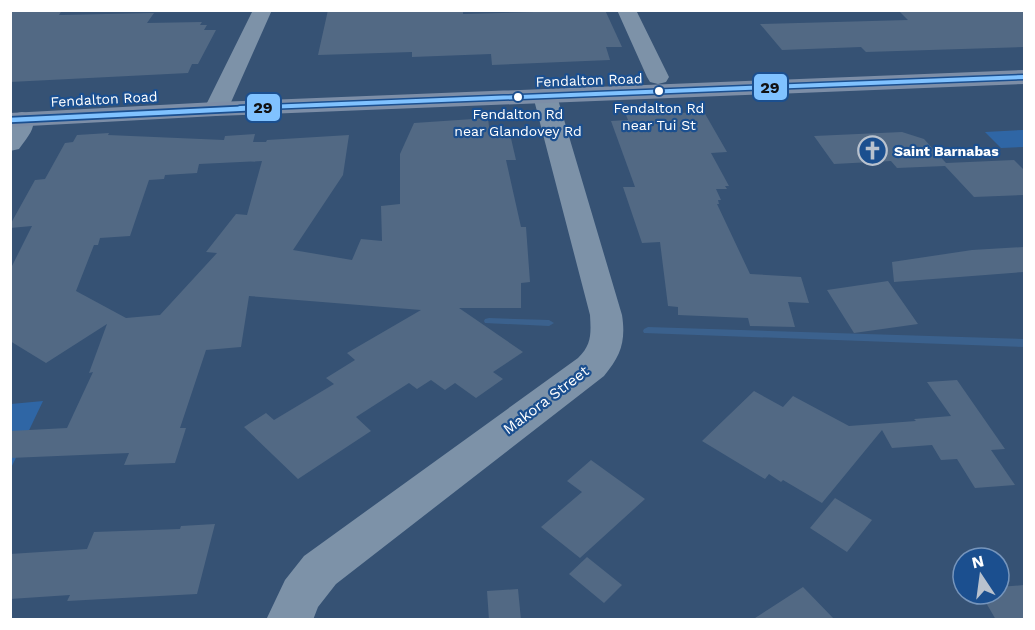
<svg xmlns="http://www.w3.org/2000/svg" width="1035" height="630" font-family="'Work Sans',sans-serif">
<rect width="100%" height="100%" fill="#365274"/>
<!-- green -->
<path fill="#2f66a5" d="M1023,130L1024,147L1001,148L985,132Z
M43,401L11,468V404Z"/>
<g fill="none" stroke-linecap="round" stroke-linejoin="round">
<!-- stream -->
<path fill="#3b618d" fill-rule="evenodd" d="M489,318L549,320L554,323L549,326L485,323L484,321L485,319Z
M648,327L1024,339V347L644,333L643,331L644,329Z"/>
</g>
<!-- building -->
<path fill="#526984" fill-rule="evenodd" d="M10,10H62L59,15L154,13L147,23L202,22L200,25H207L204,30H216L198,64H192L188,73L10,82Z
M328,10H463V14L605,10L622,47H606L610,60L492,65L491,54L412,57V52L318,55Z
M898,10H1024V47L866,52L861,47L782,50L760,24L908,20Z
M704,112L727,152L711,153L729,186H725L727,189H716L721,200H718L719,204H717L750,274L801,277L809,303L788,302L795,327L750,326L748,318L678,315V307L668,306L660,242L642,243L623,187H635L611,121L628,120L626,115Z
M488,118L490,135L510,134L516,160H506L521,227H526L530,282L521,283V308H459L523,352L493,372L503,379L476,398L455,383L445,390L431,380L417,389L409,383L356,417L371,431L298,479L244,427L266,413L274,420L334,384L326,378L355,360L347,353L421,310L249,296L241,347L206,350L180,428H186L175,463L124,465L129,453L10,458V431L67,428L93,372L89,373L107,324L46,363L10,341V270L32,226L10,228V225L35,180L45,179L65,143L73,142L77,135L109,133L108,135L224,140L225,136L255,134L253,142H266L267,140L349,135L343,175L293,250L352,260L361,239L382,241L381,206L400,204V154L414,123ZM262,161L247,215L236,214L206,252L217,253L160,315L126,318L76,291L94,245H98L100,238L130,236L149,180L164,179L165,175L197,173L199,164Z
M902,132L924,139L946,163L1014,160L1024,170V195L974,197L945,166L897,168L891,161L834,164L814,136Z
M1024,247V272L894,282L892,262L972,250Z
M888,281L918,324L854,333L827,290Z
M957,380L1005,449L991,450L1015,485L975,488L957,459L941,460L932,445L892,448L882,430L822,503L783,480L781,482L769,474L765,479L702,441L754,391L783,407L793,396L849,426L916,421L914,419L951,416L927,382Z
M591,460L645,499L580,558L541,527L582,492L567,481Z
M835,498L872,520L847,552L810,528Z
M215,524L197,594L67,601L70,595L10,599V554L87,549L94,532L180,529L181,526Z
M587,557L622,585L604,603L569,574Z
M1024,585V620H996L981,594H999V587Z
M803,587L835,620H752Z
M518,589L521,620H489L487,591Z"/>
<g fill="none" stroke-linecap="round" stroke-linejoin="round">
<!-- minor -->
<path fill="#7d92a8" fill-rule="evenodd" d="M253,10H272L228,109L224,114L216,116L208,114L204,109Z
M617,10H636L669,77L666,82L658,84L650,82L647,77Z
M545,89L553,91L557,96L622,315C626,341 621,356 604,376L336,584L318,607L313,620H266L285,580L304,556L578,358C592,345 591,333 590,315L533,96L537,91Z
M22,112L31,114C39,126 26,139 19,149L10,151V118L13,114Z"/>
<!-- major -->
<path fill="#7d8ea7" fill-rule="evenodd" d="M1024,70V84L216,116L10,127V113L216,102Z"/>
<defs>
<path id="bus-1-far1" d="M240,108L1024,77"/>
<path id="bus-1" d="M10,120L278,107"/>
</defs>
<!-- bus-1-far1 casing -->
<use href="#bus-1-far1" stroke="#1b4f8f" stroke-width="7"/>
<!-- bus-1 casing -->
<use href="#bus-1" stroke="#1b4f8f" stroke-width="8"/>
<!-- bus-1-far1 -->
<use href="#bus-1-far1" stroke="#80c2ff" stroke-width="4"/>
<!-- bus-1 -->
<use href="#bus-1" stroke="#80c2ff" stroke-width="4.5"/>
</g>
<!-- icons -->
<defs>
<symbol id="church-ring" viewBox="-11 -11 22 22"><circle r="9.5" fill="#1b4f8f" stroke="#b9c2ce" stroke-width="1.5"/><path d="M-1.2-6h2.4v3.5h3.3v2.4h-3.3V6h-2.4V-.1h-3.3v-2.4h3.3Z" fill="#b9c2ce"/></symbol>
</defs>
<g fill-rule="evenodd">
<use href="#church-ring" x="856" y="134" width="33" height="33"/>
</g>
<!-- markers -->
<g fill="#fff" stroke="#1b4f8f" stroke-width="2">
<circle cx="659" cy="91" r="5"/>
<circle cx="518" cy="97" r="5"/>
</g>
<g text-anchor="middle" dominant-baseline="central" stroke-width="4.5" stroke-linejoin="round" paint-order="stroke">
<!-- far-street labels -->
<g font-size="14" fill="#fff" stroke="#1b4f8f">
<text transform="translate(589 80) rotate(-2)">Fendalton Road</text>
<text transform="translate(104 99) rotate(-3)">Fendalton Road</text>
</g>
<!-- bus labels -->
<g font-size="14" fill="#fff" stroke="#1b4f8f">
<text x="659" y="108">Fendalton Rd<tspan x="659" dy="17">near Tui St</tspan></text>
<text x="518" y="114">Fendalton Rd<tspan x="518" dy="17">near Glandovey Rd</tspan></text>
</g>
<!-- far-poi labels -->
<g font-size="14" font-weight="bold" fill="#fff" stroke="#1b4f8f" text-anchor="start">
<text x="894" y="151">Saint Barnabas</text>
</g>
<!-- street labels -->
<g font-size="15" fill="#fff" stroke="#1b4f8f">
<text transform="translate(546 400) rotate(-37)">Makora Street</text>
</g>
</g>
<g stroke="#1b4f8f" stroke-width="2">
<rect x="753" y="73" width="35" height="28" rx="6" fill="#80c2ff"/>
<rect x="246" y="93" width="35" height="29" rx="6" fill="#80c2ff"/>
</g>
<g font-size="16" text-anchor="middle" font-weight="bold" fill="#111">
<text x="770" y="93">29</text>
<text x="263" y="113">29</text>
</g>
<!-- border -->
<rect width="1035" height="630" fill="none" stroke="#ffffff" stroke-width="24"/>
<!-- north arrow -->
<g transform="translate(981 576) rotate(347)"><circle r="28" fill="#1b4f8f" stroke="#7695bc" stroke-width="1.5"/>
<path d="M0-4.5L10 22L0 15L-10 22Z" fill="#b9c2ce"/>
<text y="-9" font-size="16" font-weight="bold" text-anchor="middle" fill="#ffffff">N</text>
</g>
</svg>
